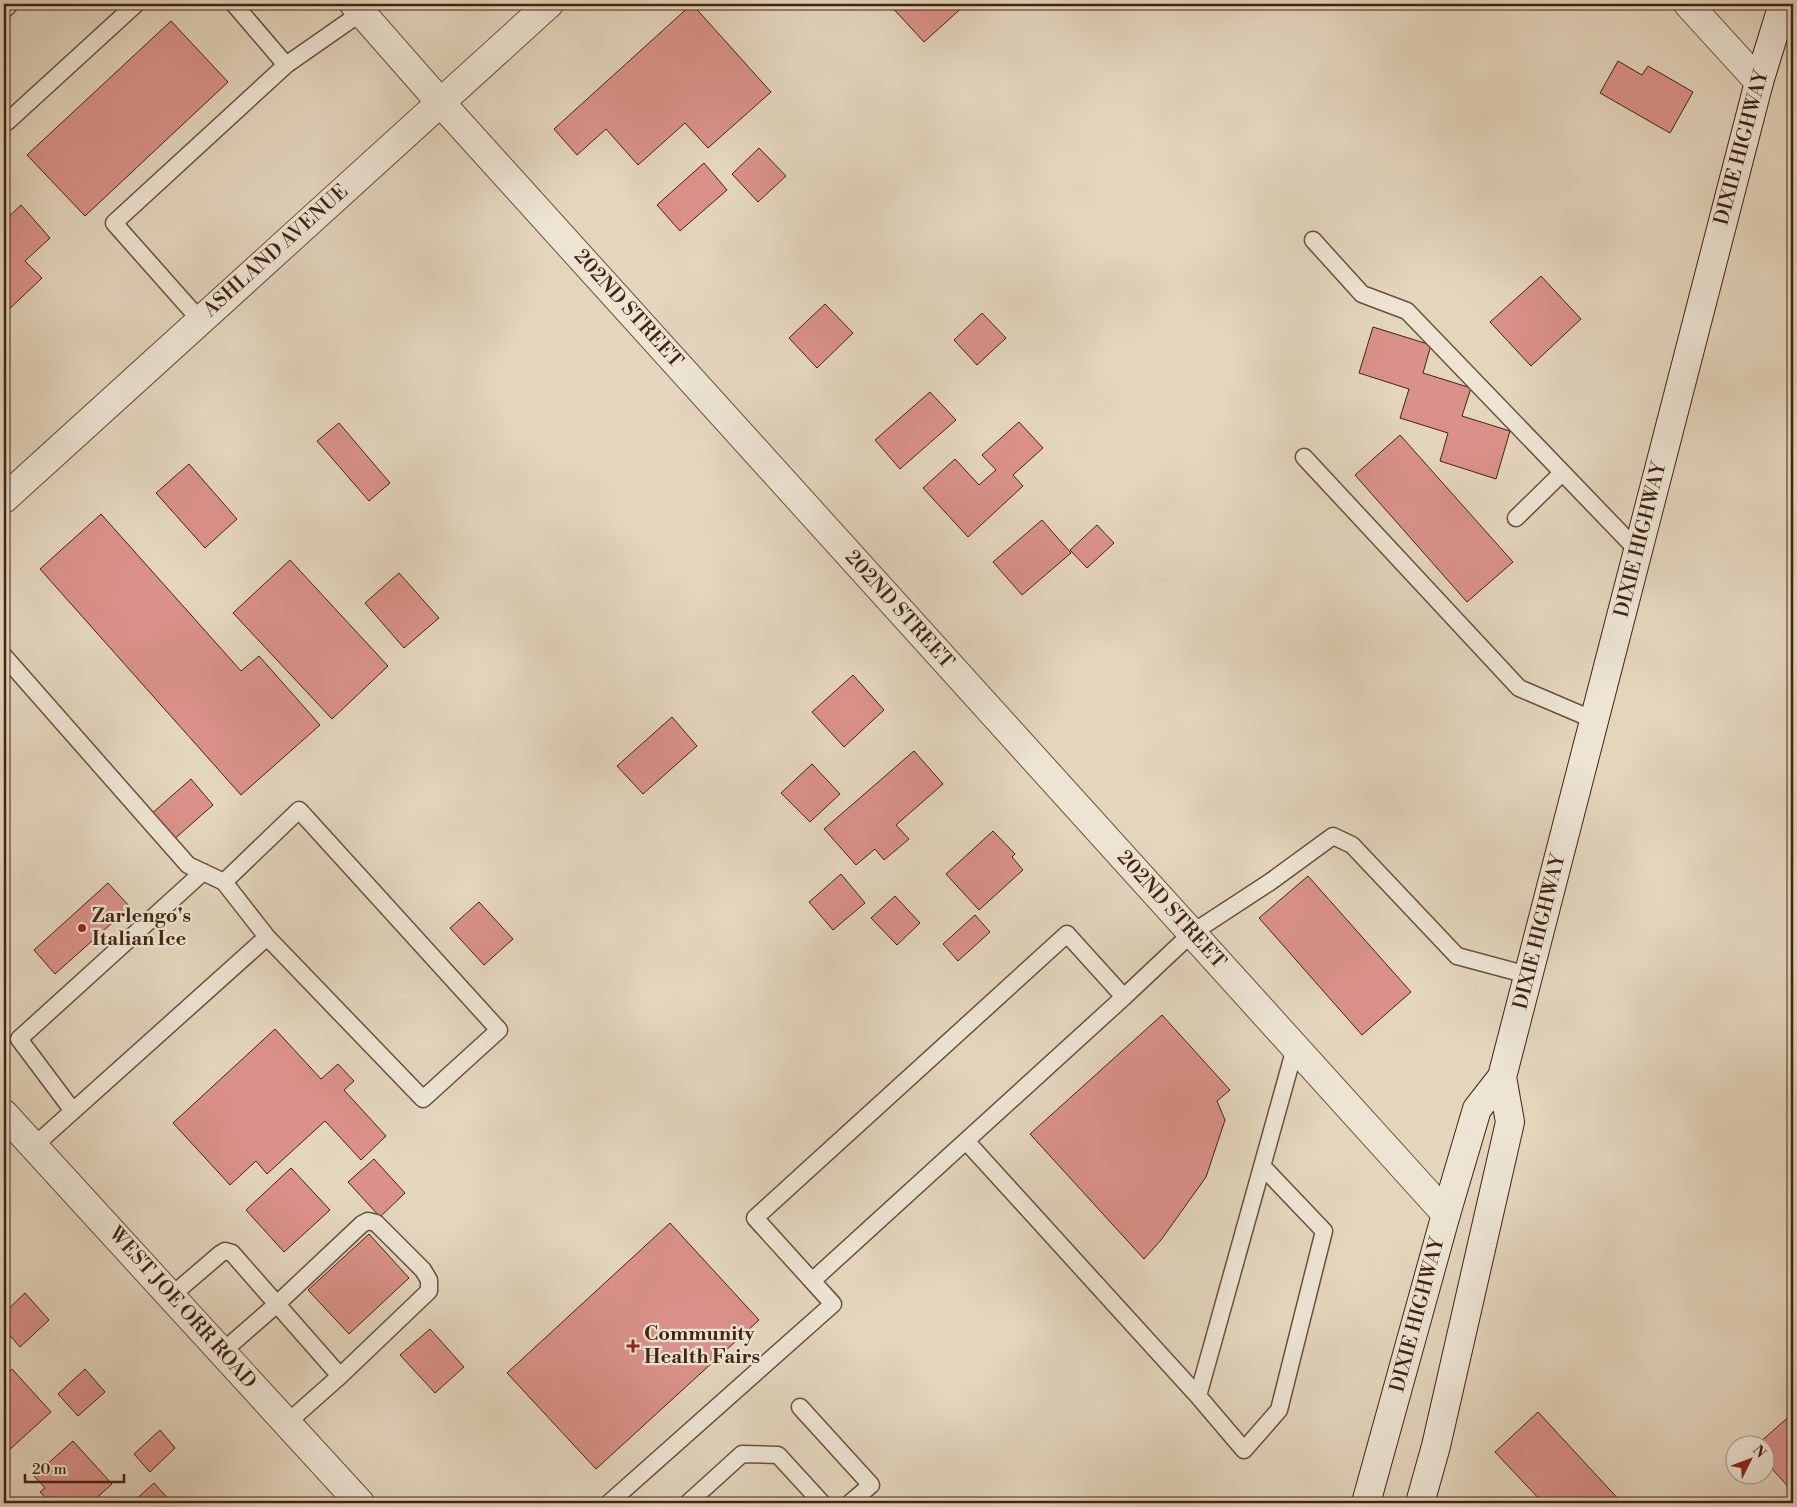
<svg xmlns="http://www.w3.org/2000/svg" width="1797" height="1507" font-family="'Libre Bodoni',serif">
<rect width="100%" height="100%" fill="#e4d5bd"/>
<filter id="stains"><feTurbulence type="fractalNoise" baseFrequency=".004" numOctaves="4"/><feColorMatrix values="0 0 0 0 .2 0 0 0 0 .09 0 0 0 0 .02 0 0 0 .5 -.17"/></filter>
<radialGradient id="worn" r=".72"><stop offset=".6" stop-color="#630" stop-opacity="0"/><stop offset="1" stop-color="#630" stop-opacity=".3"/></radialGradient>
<!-- building -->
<path fill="#da9189" stroke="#42240f" d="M692,4L771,92L708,148L685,123L638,165L606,129L577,155L554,129Z
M889,4H966L924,42Z
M171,21L228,82L85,216L27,155Z
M1618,61L1642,75L1648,66L1693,92L1670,133L1600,93Z
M759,148L786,176L758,202L732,174Z
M704,163L727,190L680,231L657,205Z
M21,205L50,238L25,261L42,278L4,314V221Z
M1541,276L1581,319L1531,366L1490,322Z
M825,304L853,333L817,368L789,338Z
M982,313L1006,338L977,365L954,340Z
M1373,327L1431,345L1423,373L1471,388L1462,416L1510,431L1496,479L1440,461L1448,433L1400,418L1409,389L1359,373Z
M930,392L956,420L900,469L875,440Z
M1019,422L1043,448L1013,475L1023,486L968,537L923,488L955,459L979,485L996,470L982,455Z
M339,423L390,483L369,501L317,441Z
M1400,435L1513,562L1467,602L1355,475Z
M189,464L237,519L205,548L156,493Z
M101,514L241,671L259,656L320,725L241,795L40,569Z
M1042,520L1071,553L1022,595L993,562Z
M1097,525L1114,543L1087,568L1070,550Z
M290,560L388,666L332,719L233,613Z
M399,573L439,618L404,648L365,603Z
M853,675L884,710L844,747L812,712Z
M672,717L697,746L643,794L617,766Z
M914,751L943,784L896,825L909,839L884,860L875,849L856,865L824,829Z
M812,764L840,794L810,822L781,793Z
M191,779L213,805L163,849L141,823Z
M993,831L1015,854L1012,857L1023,870L979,910L946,874Z
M841,874L865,903L833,930L809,902Z
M1308,876L1411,992L1362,1035L1259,918Z
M108,883L130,907L55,974L34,950Z
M895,896L920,923L897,945L871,918Z
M479,902L513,939L484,965L450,928Z
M975,915L990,932L958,961L943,944Z
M1162,1015L1230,1090L1217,1101L1225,1120L1206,1177L1161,1240L1144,1259L1030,1134Z
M275,1029L321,1079L338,1064L354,1081L344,1090L386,1136L361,1160L325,1121L267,1174L256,1161L230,1185L173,1123Z
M374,1159L405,1193L380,1217L348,1182Z
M291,1168L330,1210L284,1252L246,1210Z
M670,1223L759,1320L596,1469L507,1373Z
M369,1234L409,1278L349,1334L308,1290Z
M25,1293L49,1320L20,1347L4,1329V1313Z
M430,1329L464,1367L435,1393L400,1355Z
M12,1369L51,1412L8,1451L4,1446V1377Z
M85,1369L105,1392L78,1416L58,1394Z
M1538,1412L1622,1503H1543L1495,1452Z
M1793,1413V1492L1764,1460V1444H1758Z
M160,1430L175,1448L150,1472L134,1454Z
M73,1441L112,1484L91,1503H51L40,1492L45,1488L34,1476Z
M154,1483L172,1503H132Z"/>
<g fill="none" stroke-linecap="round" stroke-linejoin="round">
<defs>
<path id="service" d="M4,10L10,4
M286,65L362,12
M4,119L7,122L136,4
M1313,240L1362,294L1407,311L1638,551
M200,320L114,223L286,65L234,4
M1304,457L1519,688L1594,720
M1516,518L1562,473
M4,656L188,865L224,882L299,810L499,1030L423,1099L267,937L34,1146
M224,882L267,937
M73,1111L19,1039L203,872
M966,1141L1198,1396L1295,1048
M812,1281L1124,997
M171,1296L220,1254L225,1251L232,1253L340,1376L287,1423
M222,1352L277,1304L362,1224L368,1221L376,1223L423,1270L429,1280V1291L340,1376
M1198,1396L1244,1450L1279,1410L1324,1231L1262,1166
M800,1407L871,1485L850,1503
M609,1503L833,1304L755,1218L1067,934L1124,997L1192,933L1270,882L1333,836L1352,845L1457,956L1528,975
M688,1503L742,1454L778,1455L822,1503"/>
<path id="minor" d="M354,4L440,102L1446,1214
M1688,4L1759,82
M4,499L549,4"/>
<path id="tertiary" d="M4,1114L360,1503"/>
<path id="secondary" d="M1366,1503L1446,1214L1477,1109L1502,1077L1759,82L1783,4
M1420,1503L1436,1446L1510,1122L1502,1077"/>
</defs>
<!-- service casing -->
<use href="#service" stroke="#6a503a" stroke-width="19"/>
<!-- minor casing -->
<use href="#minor" stroke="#6a503a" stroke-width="30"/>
<!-- tertiary casing -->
<use href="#tertiary" stroke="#6a503a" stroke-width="30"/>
<!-- secondary casing -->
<use href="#secondary" stroke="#42240f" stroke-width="30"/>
<!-- service -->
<use href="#service" stroke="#ede4d4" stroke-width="16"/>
<!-- minor -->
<use href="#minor" stroke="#ede4d4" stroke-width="28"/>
<!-- tertiary -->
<use href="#tertiary" stroke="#ede4d4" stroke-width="28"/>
<!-- secondary -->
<use href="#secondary" stroke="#ede4d4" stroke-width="28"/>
</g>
<!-- markers -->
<g fill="#8f2418" stroke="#ede4d4" stroke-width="2">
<circle cx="82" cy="928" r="5"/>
<path d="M630.5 1338.5h5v5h5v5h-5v5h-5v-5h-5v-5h5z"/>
</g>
<g text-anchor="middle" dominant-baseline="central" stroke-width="4.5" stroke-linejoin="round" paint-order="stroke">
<!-- street labels -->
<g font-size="20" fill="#42240f" stroke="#ede4d4">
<text transform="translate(1742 148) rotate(-75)">DIXIE HIGHWAY</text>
<text transform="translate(276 251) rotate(-42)">ASHLAND AVENUE</text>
<text transform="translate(628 309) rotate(48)">202ND STREET</text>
<text transform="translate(1641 540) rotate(-76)">DIXIE HIGHWAY</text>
<text transform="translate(899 610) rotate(48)">202ND STREET</text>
<text transform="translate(1171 910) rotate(48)">202ND STREET</text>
<text transform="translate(1540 932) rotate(-76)">DIXIE HIGHWAY</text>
<text transform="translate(182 1308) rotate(48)">WEST JOE ORR ROAD</text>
<text transform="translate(1418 1315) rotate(-75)">DIXIE HIGHWAY</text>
</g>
<!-- poi labels -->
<g font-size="20" font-weight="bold" fill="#42240f" stroke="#ede4d4" text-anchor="start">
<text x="92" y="916">Zarlengo's<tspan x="92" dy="23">Italian Ice</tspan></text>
<text x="644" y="1334">Community<tspan x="644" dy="23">Health Fairs</tspan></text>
</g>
</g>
<!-- margin -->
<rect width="1797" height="1507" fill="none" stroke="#e4d5bd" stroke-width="20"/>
<rect x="5" y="5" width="1787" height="1497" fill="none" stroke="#42240f" stroke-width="2.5"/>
<rect x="10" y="10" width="1777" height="1487" fill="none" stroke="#42240f"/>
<!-- north arrow -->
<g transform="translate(1750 1460) rotate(48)"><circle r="24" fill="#ede4d4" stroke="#a99785"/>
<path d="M0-4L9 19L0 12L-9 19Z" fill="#8f2418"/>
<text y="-8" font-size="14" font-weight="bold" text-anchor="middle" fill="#42240f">N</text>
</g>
<!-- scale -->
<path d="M25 1474v8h99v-8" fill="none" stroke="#42240f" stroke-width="2.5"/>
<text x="32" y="1474" font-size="15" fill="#42240f" stroke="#ede4d4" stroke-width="4" paint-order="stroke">20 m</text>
<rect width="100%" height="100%" filter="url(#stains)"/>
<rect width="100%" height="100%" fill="url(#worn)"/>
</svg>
